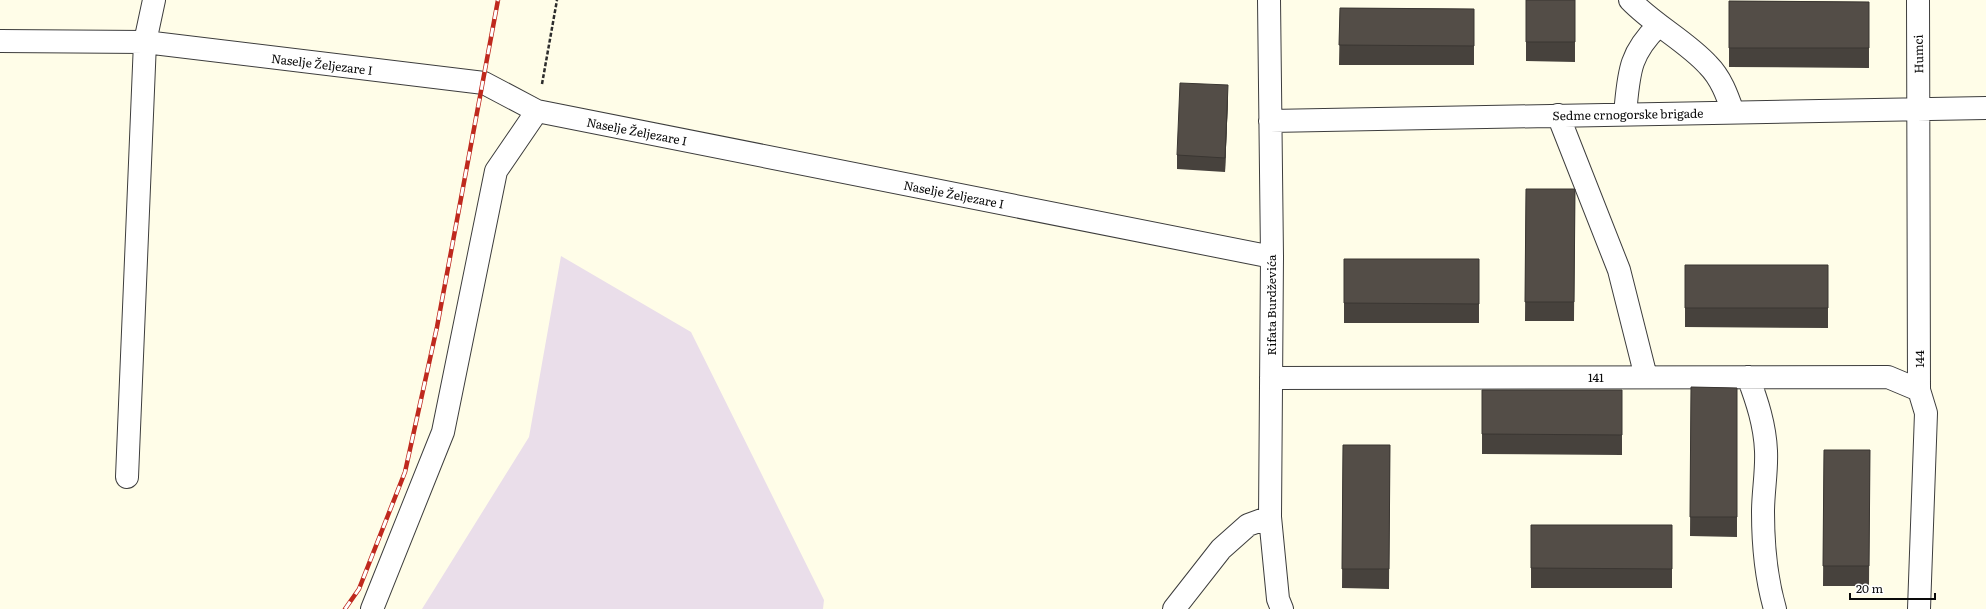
<svg xmlns="http://www.w3.org/2000/svg" width="1986" height="609" font-family="Literata,serif">
<rect width="100%" height="100%" fill="#fffde8"/>
<!-- industrial -->
<path fill="#eadeea" d="M561,256L691,332L824,600L823,609H422L529,437Z"/>
<g fill="none" stroke-linecap="round" stroke-linejoin="round">
<defs>
<path id="minor" d="M1269,0L1272,257L1270,517L1278,599L1282,609
M1630,0C1654,25 1686,41 1708,65C1721,78 1727,95 1733,112
M1918,0L1919,390L1926,413L1919,609
M0,41L145,42L484,83L537,111L1272,257
M1625,114C1629,75 1628,55 1658,26
M1558,115L1619,270L1646,377
M1270,121L1986,108
M1748,377C1757,401 1765,425 1766,451C1767,471 1763,492 1763,512C1763,544 1766,578 1775,609
M1271,378L1888,377L1919,390
M127,477L145,42L154,0
M372,609L443,432L496,171L537,111
M1174,609L1221,549L1248,525L1270,517"/>
</defs>
<!-- minor casing -->
<use href="#minor" stroke="#3d3d3d" stroke-width="24"/>
<!-- path -->
<path stroke="#2c2c2c" stroke-width="2.5" stroke-dasharray="4 2" stroke-linecap="butt" d="M542,84L557,0"/>
<!-- minor -->
<use href="#minor" stroke="#fff" stroke-width="22"/>
<defs>
<path id="rail" d="M345,609L359,589L405,472L437,327L498,0"/>
</defs>
<!-- rail casing -->
<use href="#rail" stroke="#bf291e" stroke-width="4.5"/>
<!-- rail -->
<use href="#rail" stroke="#fff" stroke-width="3" stroke-dasharray="9" stroke-linecap="butt"/>
</g>
<!-- wall -->
<path fill="#47423d" d="M1526,0H1575V62L1526,61Z
M1729,1L1869,2V68L1729,67Z
M1340,8L1474,9V65H1339Z
M1228,99L1225,172L1177,169V155Z
M1526,189H1575L1574,321H1525Z
M1344,259H1479V323H1344Z
M1685,265H1828V328L1685,327Z
M1691,387L1737,388V537L1690,536Z
M1482,390H1622V455L1482,454Z
M1343,445H1390L1389,589L1342,588Z
M1824,450H1870L1869,586H1823Z
M1531,525H1672V588H1531Z"/>
<!-- shaded-wall -->
<path fill="#3a3632" d="M1228,85V99L1225,172V158Z"/>
<!-- building -->
<path fill="#534d47" stroke="#3a3632" d="M1526,0H1575V42H1526Z
M1729,1L1869,2V48H1729Z
M1340,8L1474,9V46L1339,45Z
M1180,83L1228,85L1225,158L1177,155Z
M1526,189H1575L1574,302H1525Z
M1344,259H1479V304L1344,303Z
M1685,265H1828V308H1685Z
M1691,387L1737,388V517H1690Z
M1482,390H1622V435L1482,434Z
M1343,445H1390L1389,569H1342Z
M1824,450H1870L1869,566H1823Z
M1531,525H1672V569L1531,568Z"/>
<g text-anchor="middle" dominant-baseline="central" stroke-width="4" stroke-linejoin="round" paint-order="stroke">
<!-- street labels -->
<g font-size="12" fill="#0a0a0a" stroke="#fff">
<text transform="translate(1918 54) rotate(-91)">Humci</text>
<text transform="translate(322 64) rotate(7)">Naselje Željezare I</text>
<text transform="translate(1628 114) rotate(-1)">Sedme crnogorske brigade</text>
<text transform="translate(637 131) rotate(11)">Naselje Željezare I</text>
<text transform="translate(954 194) rotate(11)">Naselje Željezare I</text>
<text transform="translate(1271 305) rotate(-90)">Rifata Burdževića</text>
<text transform="translate(1919 359) rotate(-90)">144</text>
<text x="1596" y="377">141</text>
</g>
</g>
<!-- scale -->
<path d="M1850 593v6h85v-6" fill="none" stroke="#0a0a0a" stroke-width="2"/>
<text x="1856" y="593" font-size="12" fill="#0a0a0a" stroke="#ffffff" stroke-width="3" paint-order="stroke">20 m</text>
</svg>
